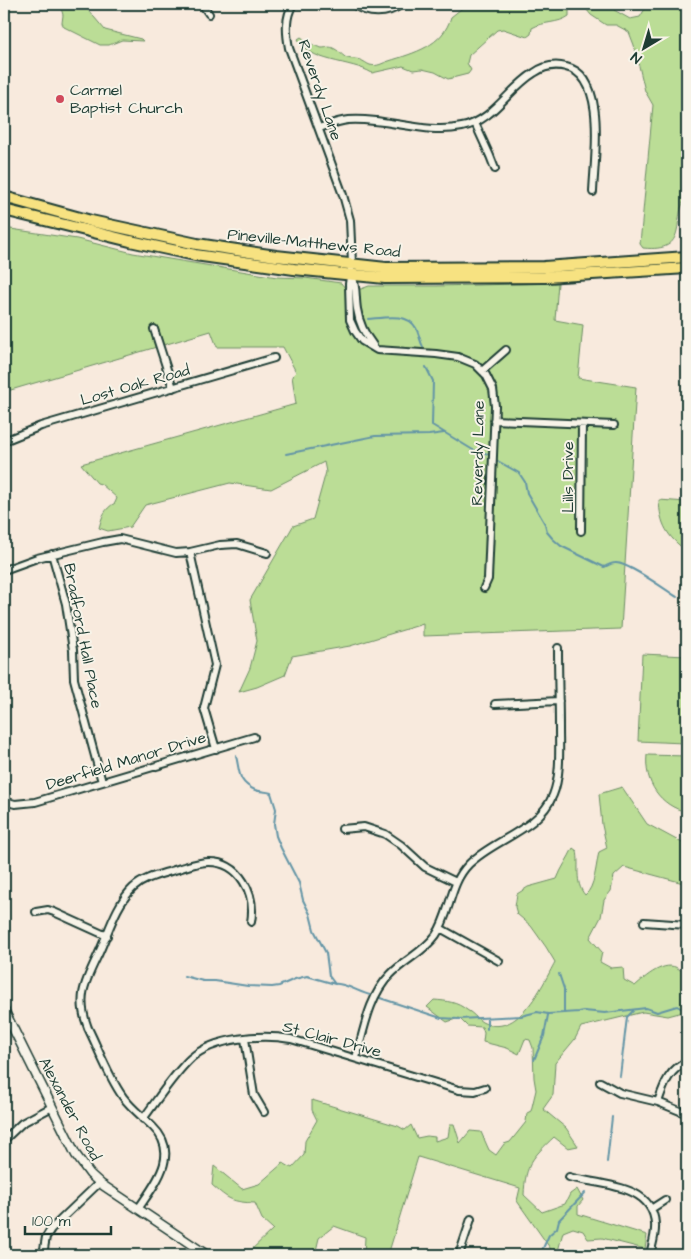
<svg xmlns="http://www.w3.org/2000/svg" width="691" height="1259" font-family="'Architects Daughter',sans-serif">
<rect width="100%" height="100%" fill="#f8eadd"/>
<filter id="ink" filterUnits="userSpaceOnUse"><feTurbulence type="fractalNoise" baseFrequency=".02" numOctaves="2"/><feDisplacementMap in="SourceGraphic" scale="10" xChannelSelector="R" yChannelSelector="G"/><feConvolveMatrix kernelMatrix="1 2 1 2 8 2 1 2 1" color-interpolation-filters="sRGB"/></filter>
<g filter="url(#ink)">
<!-- green -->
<path fill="#bbdd96" stroke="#6d8d65" d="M60,4H83L105,30L141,39L143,41L122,40L109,45H100L64,27L62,23L63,15Z
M473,4H569V16C558,24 544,21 532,28L531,34L527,37L503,29L497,30L469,55L467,63L471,70L468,74L448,79L435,72L422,69L413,70L403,66L372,73C351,60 309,63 298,39L301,37C307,41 315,47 322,48C327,48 329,46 333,48C338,50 341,54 345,57C350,60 355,58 360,60C364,61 367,64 370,65C378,67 382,63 389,61C414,53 443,46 451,17L461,9Z
M582,4H613L614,10L630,19L640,17L648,4H687V196C670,218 691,253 643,248L640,244L653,105L645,91L634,45L629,32L616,25H606L591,15Z
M4,228L77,239L133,253L277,277L305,278L341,283L345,288L361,289L369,286H437L558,283L555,320L583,325L578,378L636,387L621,629L423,636V624L350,646L292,656L285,675L257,687L239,692L250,668L257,641L250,600L293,526L313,519L326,472L324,462L271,489L230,483L145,505L130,527L108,531L99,528C102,517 104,509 115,503L117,498L101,484L97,483L81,464L296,404L292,376L296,372L283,347H217L211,331L4,392Z
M659,500L687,502V551C667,537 660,524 659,500Z
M642,654L687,656L684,743L638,741Z
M647,755L687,756V812C660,806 644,782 647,755Z
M622,787L647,824L684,844L687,843V884L624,867L614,876L611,891L604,900L601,917L590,938L602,952L600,962L611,968L623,967L624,980L635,986C645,977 665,959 679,969C682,971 685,975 687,978V1000L683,1012L668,1016L643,1012L581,1027L575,1039L555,1063L553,1095L543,1109L566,1128L578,1146L568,1148L554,1137C533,1157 525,1164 524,1195L542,1212L565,1204L570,1194L577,1189L583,1200L578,1206V1214L647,1235L645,1249L602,1238L588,1239L583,1231L573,1228L563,1232L557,1255H555L517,1201L520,1188L418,1157L388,1255H364L365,1237L334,1226L319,1238L315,1255H246L273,1229L262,1219L255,1203C232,1202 229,1200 212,1185L214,1166L242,1189L259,1184L283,1163L292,1168L304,1155L305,1141L317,1120L312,1110V1100L398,1126L405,1130L411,1125L417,1138L427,1136L435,1137V1141L448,1137L450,1124H454L460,1143L470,1131L481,1132L489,1150L496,1155L504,1144L510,1142L526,1122L527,1113L531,1111L536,1090L534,1078L533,1048L530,1040L525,1039L519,1054L507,1048L483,1042L484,1033L482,1027L467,1026L459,1018L447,1022L427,1007L434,1000C447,1001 457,1002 467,1010C473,1013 477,1019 482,1022C518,1040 542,986 555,962L546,947L531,926L517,914L515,907L517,894L528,887L557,879C561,868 568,859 573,848L577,851C580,866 574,882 585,895C595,888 596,864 599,852L607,848L602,825L599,794Z"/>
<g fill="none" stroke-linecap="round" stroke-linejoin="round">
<!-- stream -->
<path stroke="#6495a6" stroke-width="2" d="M368,319C382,318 408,312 416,328C419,334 420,341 423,347
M426,367L433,381L432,425L473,450L488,454
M286,454L375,436L429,435L444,433
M496,460L519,473L525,482L527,493L545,524L547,532L553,539L561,546L604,567C607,566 611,563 615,563C626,561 666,590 677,597
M236,756C240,771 237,782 255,790C260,792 266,791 271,793L276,809L274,824L276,836L281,848L299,883L303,900L310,914L314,930L326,953L329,976L335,984
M559,974L564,989V1012
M184,976L203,981H215L248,986L272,987L279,986L295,979L307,976L335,984C342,982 361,993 370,995
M380,998L441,1018L458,1019L521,1016L537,1012L548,1014L579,1012L584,1011L605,1013L646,1008L657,1012L677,1006L684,1010L687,1009
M487,1019V1029
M534,1060L544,1036L548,1015
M620,1076L627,1017L633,1011
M607,1162L612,1117
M540,1255L549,1235L557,1228L559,1220L585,1193"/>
<defs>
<path id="minor" d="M202,4L209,14
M293,4C285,18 286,32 289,48L343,195L350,220L352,263L349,284L350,320L355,331L362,341L377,350L436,354L458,357L475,364L486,375L493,389L495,406L488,579L484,588
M353,4C368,15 387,15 402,4
M475,123L490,156L495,169
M319,128C328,125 338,121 348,120C386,117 424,135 462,127C493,121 509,88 534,73C544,66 555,64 566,67C608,76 594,161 593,192
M352,275C357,287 355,297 357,309C359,322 365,335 373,345
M154,329L173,388
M482,371L506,350
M494,420L614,425
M4,441L41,426L274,358
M581,531L582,424
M190,552L215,665L204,708L216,749
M52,554L66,604L73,650L74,679L102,782
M4,570L37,558L103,542L120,539L176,553L190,552L220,545L237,544L267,553
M495,704L559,701
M4,801L15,804L35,802L254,737
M342,829L364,827L385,834L401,845L425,867L456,882
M36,912L48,910L54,912L107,936
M644,922L687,925
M440,928L499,961
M245,1039L254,1095L264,1112
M356,1058C364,1030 369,996 390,975C404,960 424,952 436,935C451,913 449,884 469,864C494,839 539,830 553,795C561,775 559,749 559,728C559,701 558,675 558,648
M600,1082L620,1093L658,1102L687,1114
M658,1102C664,1085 669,1069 687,1062
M143,1119C158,1099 173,1075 191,1058C215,1037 262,1034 291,1039L459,1090L475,1091L485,1088
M4,1140L22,1123L52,1107
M569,1177C598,1185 653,1183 655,1224C656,1234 652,1245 650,1255
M138,1209C155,1184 181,1154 153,1127C142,1116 132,1109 123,1097C108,1076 99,1050 88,1028C76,998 85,982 98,955C108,934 116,904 133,888C144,878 158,875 171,871C183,868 196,862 209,862C240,862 256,894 251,922
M651,1209L665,1200
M43,1255L46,1237L51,1229L99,1183
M459,1255L471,1219"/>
<path id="tertiary" d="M4,1010L76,1155L90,1174L101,1184L207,1255"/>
<path id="primary" d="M4,197L91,221L197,244L276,256L386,268L544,267L687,257
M4,210L130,241L195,255L294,269L385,278L545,277L687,268"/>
</defs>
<!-- minor casing -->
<use href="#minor" stroke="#1f3d34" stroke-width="10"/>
<!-- tertiary casing -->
<use href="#tertiary" stroke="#1f3d34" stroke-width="11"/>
<!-- primary casing -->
<use href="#primary" stroke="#1f3d34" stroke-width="14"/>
<!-- minor -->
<use href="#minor" stroke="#f7f3e8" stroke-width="6"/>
<!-- tertiary -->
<use href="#tertiary" stroke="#f7f3e8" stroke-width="8"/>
<!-- primary -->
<use href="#primary" stroke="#f7e281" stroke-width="10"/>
</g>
</g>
<!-- markers -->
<circle fill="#d1495b" stroke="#f7f3e8" stroke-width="2" cx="60" cy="99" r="5"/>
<g text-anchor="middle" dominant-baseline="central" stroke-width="4" stroke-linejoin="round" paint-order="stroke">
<!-- poi labels -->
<g font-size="16" fill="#1f3d34" stroke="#f7f3e8" text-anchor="start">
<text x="70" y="90">Carmel<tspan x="70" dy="18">Baptist Church</tspan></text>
</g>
<!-- street labels -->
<g font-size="16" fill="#1f3d34" stroke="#f7f3e8">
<text transform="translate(320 90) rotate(71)">Reverdy Lane</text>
<text transform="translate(314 243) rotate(6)">Pineville-Matthews Road</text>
<text transform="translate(135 385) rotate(-16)">Lost Oak Road</text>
<text transform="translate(478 453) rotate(-89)">Reverdy Lane</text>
<text transform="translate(568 477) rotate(-90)">Lills Drive</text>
<text transform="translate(83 636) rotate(79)">Bradford Hall Place</text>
<text transform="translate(126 761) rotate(-17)">Deerfield Manor Drive</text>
<text transform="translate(332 1039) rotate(15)">St Clair Drive</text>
<text transform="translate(70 1109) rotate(62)">Alexander Road</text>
</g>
</g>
<!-- margin -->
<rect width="691" height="1259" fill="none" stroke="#f7f3e8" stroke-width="20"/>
<rect x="10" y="10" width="671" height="1239" fill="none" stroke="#1f3d34" stroke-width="2" filter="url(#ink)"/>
<!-- north arrow -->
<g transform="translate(644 48) rotate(218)" stroke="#f7f3e8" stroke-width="4" paint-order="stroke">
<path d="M0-4L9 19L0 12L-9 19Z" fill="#1f3d34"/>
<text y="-8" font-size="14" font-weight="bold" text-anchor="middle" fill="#1f3d34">N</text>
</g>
<!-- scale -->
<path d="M25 1226v8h86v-8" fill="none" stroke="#1f3d34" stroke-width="2.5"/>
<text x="32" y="1226" font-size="15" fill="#1f3d34" stroke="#f7f3e8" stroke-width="4" paint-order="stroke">100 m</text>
</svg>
